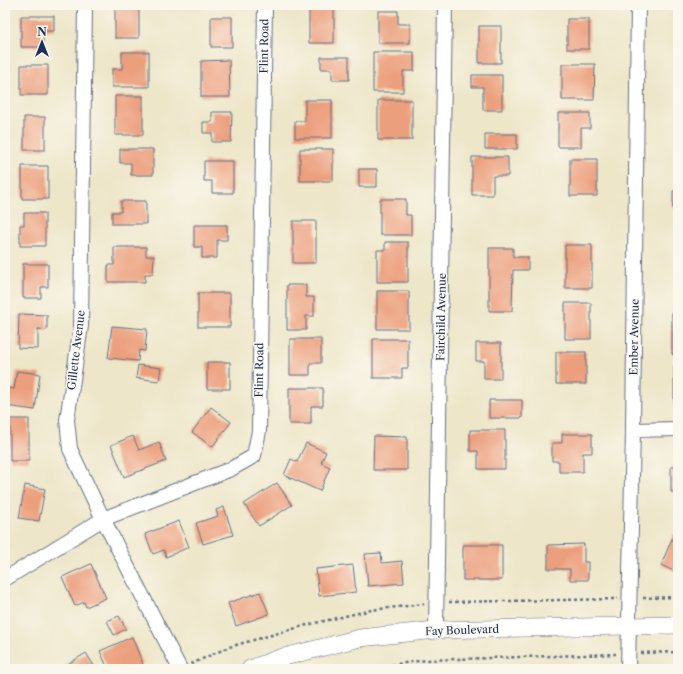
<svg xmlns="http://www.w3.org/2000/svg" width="683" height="674" font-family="'Libre Caslon Text',serif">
<rect width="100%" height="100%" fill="#fbf7ec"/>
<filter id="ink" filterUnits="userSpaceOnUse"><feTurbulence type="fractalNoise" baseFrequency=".025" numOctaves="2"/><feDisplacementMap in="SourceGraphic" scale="8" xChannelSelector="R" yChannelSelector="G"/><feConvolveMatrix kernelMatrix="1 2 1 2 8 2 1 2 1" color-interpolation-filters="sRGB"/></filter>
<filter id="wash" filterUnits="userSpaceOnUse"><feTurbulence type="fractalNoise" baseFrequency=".012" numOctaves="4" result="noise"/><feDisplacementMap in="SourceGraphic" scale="16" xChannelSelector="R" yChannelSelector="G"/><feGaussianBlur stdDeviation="0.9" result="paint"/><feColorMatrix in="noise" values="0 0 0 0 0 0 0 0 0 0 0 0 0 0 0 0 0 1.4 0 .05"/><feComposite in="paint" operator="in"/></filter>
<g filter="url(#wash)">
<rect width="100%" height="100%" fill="#ede6c9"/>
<g id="blocks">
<!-- building -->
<path fill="#ec9f7d" d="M115,5H139V38H115Z
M478,5H508V7H478Z
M309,8H334V43H309Z
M378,11H398V24H410V43H378Z
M21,16H54V31H43V47H21Z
M211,17H232V47H211Z
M567,19H589V49H567Z
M479,26H501V63H479Z
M122,52H149V87H112V69H122Z
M373,52H414V71H403V92H373Z
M321,57H349V80H332V69H321Z
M229,60L230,97H201V61Z
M562,64H595L594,100H562Z
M21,65H48V95H21Z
M472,75H502V110H483V87H472Z
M115,96H143V135H115Z
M305,100H332V138H295V121H305Z
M378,100H412V140H378Z
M212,112H232L231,142H212V133H203V122H212Z
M558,113H590V128H581V147H558Z
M24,117H45V150H24Z
M485,134H517V149H485Z
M120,149H153V175H131V163H120Z
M300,149H333V181H300Z
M472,157H508V176H493V195H472Z
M570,159H597V196H570Z
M204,161H233V193H212V181H204Z
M22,166H48V199H22Z
M359,169H377V187H359Z
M673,191H678V208H673Z
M380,199H406V215H411V235H380Z
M121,201H146V224H112V212H121Z
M24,213H45V246H20V225H24Z
M293,221H316V263H293Z
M194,225H227V240H217V258H202V247H194Z
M385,242H408V282H377V250H385Z
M565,245H592V288H565Z
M114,247H146V256H154L153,274H145V282H108V265H114Z
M489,248H513V257H528V270H513L512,311H489Z
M23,264H48V287H41V298H23Z
M287,285H306V297H314V316H306V330H287Z
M377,291H409V329H377Z
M198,293H230V327H198Z
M565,303H591V339H565Z
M672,313H678V354H672Z
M19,314L47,315V330L38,329V349L18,348Z
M112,326L147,329L145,351L139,350L138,361L108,358Z
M290,339H321V363H310V375H290Z
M373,339H408V368H402V378H373Z
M476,343H501V379H484V361H476Z
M556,352H586V384H556Z
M207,362H230V389H207Z
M138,365L161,368L159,381L136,378Z
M674,367H678V404H674Z
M17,371L40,374L35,410L5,406V387L14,389Z
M289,388H323V406H311V424H289Z
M489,400H522V418H489Z
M211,407L231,422L212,447L192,432Z
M10,419H29V461H10Z
M470,430H505V469H478V451H470Z
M562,434H592V453H583V472H559V461H552V443H562Z
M133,436L139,450L159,442L166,461L124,477L111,445Z
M374,436L407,437V470H373Z
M306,443L326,452L321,463L330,467L320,491L284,475L291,459L297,462Z
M671,467H678V492H671Z
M277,483L292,505L259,526L244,504Z
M25,485L45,489L39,521L19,518Z
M224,507L233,535L203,544L196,523L218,516L216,510Z
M179,521L189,547L166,557L164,550L153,554L145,534Z
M674,534L678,536V573L661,565Z
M584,544V562H588V580H570V569H548V545Z
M463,545H502V580H463Z
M381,553L382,563L402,561L404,583L368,586L365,554Z
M91,564L106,598L86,607L84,602L75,606L62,577Z
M353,565L356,592L319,596L316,569Z
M260,592L269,614L236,626L228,603Z
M119,616L126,629L114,635L107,621Z
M132,637L143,664L132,669H108L100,651Z
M86,653L96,669H60Z"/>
</g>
</g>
<g filter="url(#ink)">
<use href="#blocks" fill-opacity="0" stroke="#646f83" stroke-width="1"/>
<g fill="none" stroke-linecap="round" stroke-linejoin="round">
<defs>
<path id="minor" d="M85,5L81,326L67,420L70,449L103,519L180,669
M633,430L678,429
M5,579L103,519L231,469L254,456L259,431L265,5
M436,630L445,5
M628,669L633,430L638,5"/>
<path id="tertiary" d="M250,669L280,658L360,638L436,630L678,625"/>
</defs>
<!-- minor casing -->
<use href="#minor" stroke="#646f83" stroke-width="16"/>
<!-- tertiary casing -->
<use href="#tertiary" stroke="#646f83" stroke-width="18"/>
<!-- path -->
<path stroke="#646f83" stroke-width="2.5" stroke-dasharray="3 3" stroke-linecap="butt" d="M643,598L678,597
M449,602L618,599
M641,653L678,652
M191,664L229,647L307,625L371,610L424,604
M362,669L426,660L616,654"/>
<!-- minor -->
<use href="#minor" stroke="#fff" stroke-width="14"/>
<!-- tertiary -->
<use href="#tertiary" stroke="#fff" stroke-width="17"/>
</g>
</g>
<g text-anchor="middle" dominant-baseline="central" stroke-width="3" stroke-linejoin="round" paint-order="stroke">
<!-- street labels -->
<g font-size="11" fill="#1b2f5e" stroke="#fbf7ec">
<text transform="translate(264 46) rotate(-89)">Flint Road</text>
<text transform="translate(441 317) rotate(-89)">Fairchild Avenue</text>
<text transform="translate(634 337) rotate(-89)">Ember Avenue</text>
<text transform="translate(76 350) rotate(-83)">Gillette Avenue</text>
<text transform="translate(259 370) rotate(-89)">Flint Road</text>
<text transform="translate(462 630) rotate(-2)">Fay Boulevard</text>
</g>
</g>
<!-- margin -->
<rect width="683" height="674" fill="none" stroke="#fbf7ec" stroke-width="20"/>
<!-- north arrow -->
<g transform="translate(42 42)" stroke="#fbf7ec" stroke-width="3" paint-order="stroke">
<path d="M0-3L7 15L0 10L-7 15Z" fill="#1b2f5e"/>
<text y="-6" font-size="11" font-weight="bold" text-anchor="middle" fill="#1b2f5e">N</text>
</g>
</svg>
